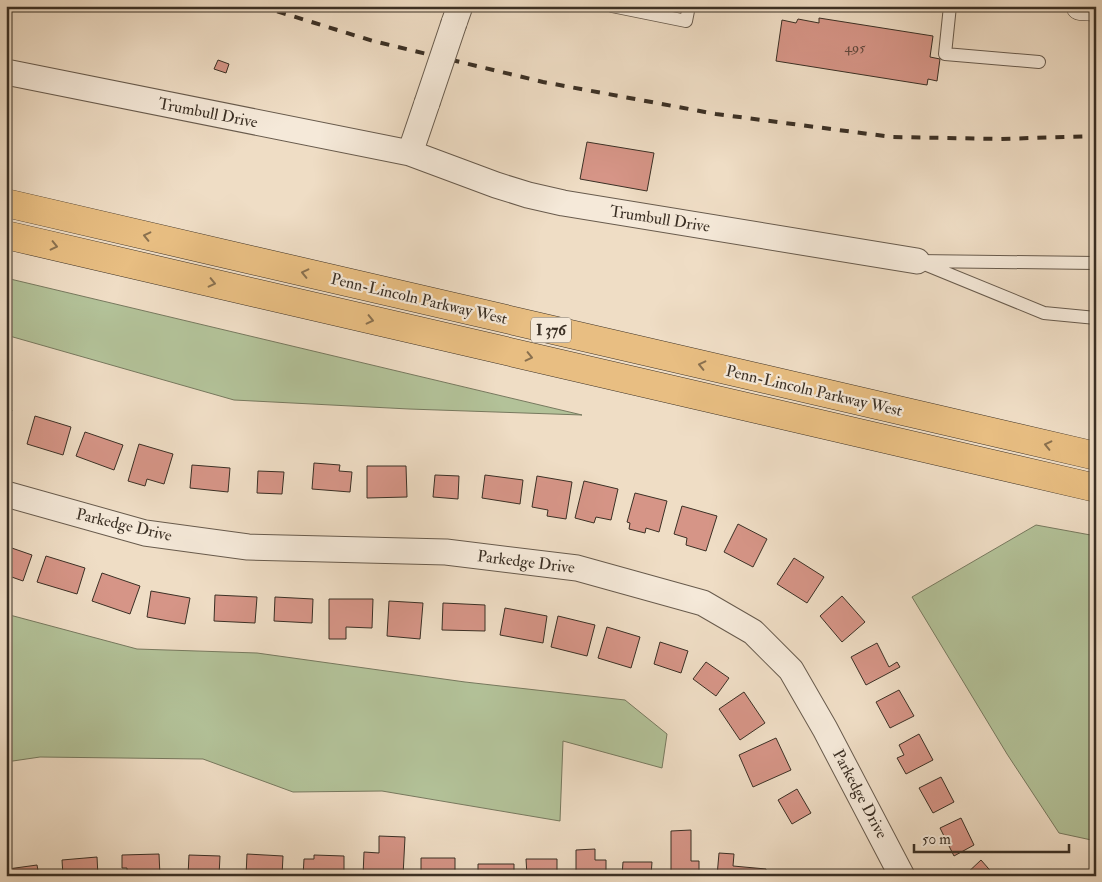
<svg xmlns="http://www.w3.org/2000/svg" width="1102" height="882" font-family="'IM FELL Double Pica',serif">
<rect width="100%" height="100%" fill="#efddc5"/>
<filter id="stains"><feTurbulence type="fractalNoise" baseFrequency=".004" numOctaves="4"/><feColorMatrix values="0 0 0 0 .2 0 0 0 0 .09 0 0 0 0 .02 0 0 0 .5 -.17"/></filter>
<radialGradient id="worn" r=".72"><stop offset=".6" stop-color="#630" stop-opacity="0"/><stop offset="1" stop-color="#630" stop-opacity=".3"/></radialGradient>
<!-- green -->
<path fill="#b3c299" stroke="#77795f" d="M6,278L582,415L409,409L234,400L6,335Z
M1036,525L1096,536V841L1059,833L1007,754L912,597Z
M6,614L137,649L257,653L465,682L625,700L667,734L662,768L563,741L560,821L382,791L293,792L203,759L40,757L6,762Z"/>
<!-- building -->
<path fill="#d69587" stroke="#3b3025" d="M819,18L933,36L930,57L940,59L937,81L928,79L927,85L776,61L782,20L796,23L798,19L819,23Z
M218,60L229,64L226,73L214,69Z
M587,142L654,153L647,191L580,179Z
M6,408L12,410L6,426Z
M35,416L71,427L63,455L27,444Z
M85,432L123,445L114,470L76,456Z
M139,444L173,454L164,484L147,479L145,486L128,481Z
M314,463L340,465L339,471L352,472L350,492L312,489Z
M192,465L230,468L228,492L190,488Z
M367,466H406L407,497L367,498Z
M258,471L284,472L282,494L257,493Z
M435,475L459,476L458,499L433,497Z
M485,475L523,480L520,504L482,498Z
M537,476L572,482L566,519L547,516L548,510L532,507Z
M584,481L618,489L611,520L596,517L594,523L575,518Z
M635,493L667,501L659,532L646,528L645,533L629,529L630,523L627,522Z
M682,506L717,516L706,551L686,545L687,538L674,534Z
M738,524L767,539L753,567L724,552Z
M6,546L32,555L23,581L6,575Z
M46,556L85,568L77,594L37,582Z
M794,558L824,577L807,603L777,584Z
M102,573L140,586L130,614L92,601Z
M151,591L190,598L185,624L147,617Z
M215,595L257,597L255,623L214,621Z
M842,596L865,622L842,642L820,616Z
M275,597L313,599L312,623L274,621Z
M329,599H373L372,628L346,627V639H329Z
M389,601L423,603L420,639L387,636Z
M443,603L485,605V631L442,630Z
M505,608L547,616L543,643L500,635Z
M558,616L595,625L587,656L551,647Z
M607,627L640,637L631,668L598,658Z
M660,642L688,651L681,673L654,664Z
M877,643L889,667L897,662L900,667L866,685L851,657Z
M706,662L729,678L716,696L693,679Z
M899,690L914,716L890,728L876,702Z
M744,692L765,723L740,740L719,709Z
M919,734L933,760L906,774L897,758L904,755L899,745Z
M776,738L791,770L753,787L739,755Z
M941,777L954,802L933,813L919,788Z
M797,789L811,813L792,824L778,800Z
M961,818L974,845L954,856L940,828Z
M691,830V861H699V876H671V831Z
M379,836L405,837L403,876H363L364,852L379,853Z
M595,849V860H606V876H576V850Z
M719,853L734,854L733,866L766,869V876H717Z
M159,854L160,876H127V868H122V855Z
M247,854L283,856L282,876H246Z
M189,855L220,856L219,876H188Z
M314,855L344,856V876H303L304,859H314Z
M97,857L98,876H63L62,860Z
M421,858H455V876H421Z
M526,859H557V876H527Z
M981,860L995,876H964Z
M623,862H652L651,876H622Z
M478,864H514V876H478Z
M37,865L39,876H9L8,869Z
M800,872L839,876H799Z"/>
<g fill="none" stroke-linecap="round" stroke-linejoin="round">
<defs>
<path id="lane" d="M612,6L686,21L689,6
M950,6L945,54L1039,62
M1096,263L917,261L1044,313L1096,318"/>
<path id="street" d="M454,23L460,6
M6,72L410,153L496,185L528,195L563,203L917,261
M410,153L427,103
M6,494L145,533L248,547L446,552L577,568L703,603L753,632L791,670L825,729L902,876"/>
<path id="secondary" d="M1080,6L1096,7"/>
<path id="highway" d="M6,203L1096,456
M6,235L1096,488"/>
</defs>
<!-- lane casing -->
<use href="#lane" stroke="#685b4d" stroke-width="14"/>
<!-- street casing -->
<use href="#street" stroke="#685b4d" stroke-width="27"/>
<!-- secondary casing -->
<use href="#secondary" stroke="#3b3025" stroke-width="29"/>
<!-- highway casing -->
<use href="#highway" stroke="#3b3025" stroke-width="29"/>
<!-- lane -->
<use href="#lane" stroke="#f5e9d9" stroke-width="12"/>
<!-- street -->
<use href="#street" stroke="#f5e9d9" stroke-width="25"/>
<!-- secondary -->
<use href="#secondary" stroke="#f5e9d9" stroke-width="28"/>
<!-- highway -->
<use href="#highway" stroke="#e8be82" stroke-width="28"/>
<!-- rail -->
<path stroke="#3b3025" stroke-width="4" stroke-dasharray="9 9" stroke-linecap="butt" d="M260,6L373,41L543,82L716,114L892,137L1000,139L1096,136"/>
<defs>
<path id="street-bridge" d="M427,103L454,23"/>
</defs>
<!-- street-bridge casing -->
<use href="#street-bridge" stroke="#685b4d" stroke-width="27" stroke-linecap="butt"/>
<!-- street-bridge -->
<use href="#street-bridge" stroke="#f5e9d9" stroke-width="25"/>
</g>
<!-- one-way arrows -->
<defs><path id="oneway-chevron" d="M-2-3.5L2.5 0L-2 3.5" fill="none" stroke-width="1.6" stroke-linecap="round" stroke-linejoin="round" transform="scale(1.25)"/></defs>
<g stroke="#89704f">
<use href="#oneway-chevron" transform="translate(147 236) rotate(-167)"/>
<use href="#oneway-chevron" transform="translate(54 246) rotate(13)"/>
<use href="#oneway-chevron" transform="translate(305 273) rotate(-167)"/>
<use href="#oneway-chevron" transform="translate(212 283) rotate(13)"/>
<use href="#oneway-chevron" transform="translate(370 320) rotate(13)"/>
<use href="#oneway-chevron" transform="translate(529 357) rotate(13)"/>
<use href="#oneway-chevron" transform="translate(702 365) rotate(-167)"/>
<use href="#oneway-chevron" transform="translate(1048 445) rotate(-167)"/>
</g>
<g text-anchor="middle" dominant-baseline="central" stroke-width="4.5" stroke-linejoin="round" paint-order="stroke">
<!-- number labels -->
<g font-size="14" fill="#62493e">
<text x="855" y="47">495</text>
</g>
<!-- shield labels -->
<rect fill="#f5e9d9" stroke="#73685b" stroke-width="1" x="531" y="317.5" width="40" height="25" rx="4"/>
<g font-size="15" font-weight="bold" fill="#3b3025">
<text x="551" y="330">I 376</text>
</g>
<!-- street labels -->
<g font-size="16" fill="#3b3025" stroke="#f5e9d9">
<text transform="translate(208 113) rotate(11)">Trumbull Drive</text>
<text transform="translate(660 219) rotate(9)">Trumbull Drive</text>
<text transform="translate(419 299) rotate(13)">Penn-Lincoln Parkway West</text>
<text transform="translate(814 391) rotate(13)">Penn-Lincoln Parkway West</text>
<text transform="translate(124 525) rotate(13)">Parkedge Drive</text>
<text transform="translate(526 562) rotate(7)">Parkedge Drive</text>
<text transform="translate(860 794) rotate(62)">Parkedge Drive</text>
</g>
</g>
<!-- margin -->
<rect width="1102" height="882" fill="none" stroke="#efddc5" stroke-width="25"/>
<rect x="8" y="8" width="1087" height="867" fill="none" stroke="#3b3025" stroke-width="2.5"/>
<rect x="12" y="12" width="1077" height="857" fill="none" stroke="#3b3025"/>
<!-- scale -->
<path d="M914 844v8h155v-8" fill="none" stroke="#3b3025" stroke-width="2.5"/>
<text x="922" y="844" font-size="15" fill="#3b3025" stroke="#f5e9d9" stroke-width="4" paint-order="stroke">50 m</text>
<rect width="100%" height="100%" filter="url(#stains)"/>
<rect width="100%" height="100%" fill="url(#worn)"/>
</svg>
